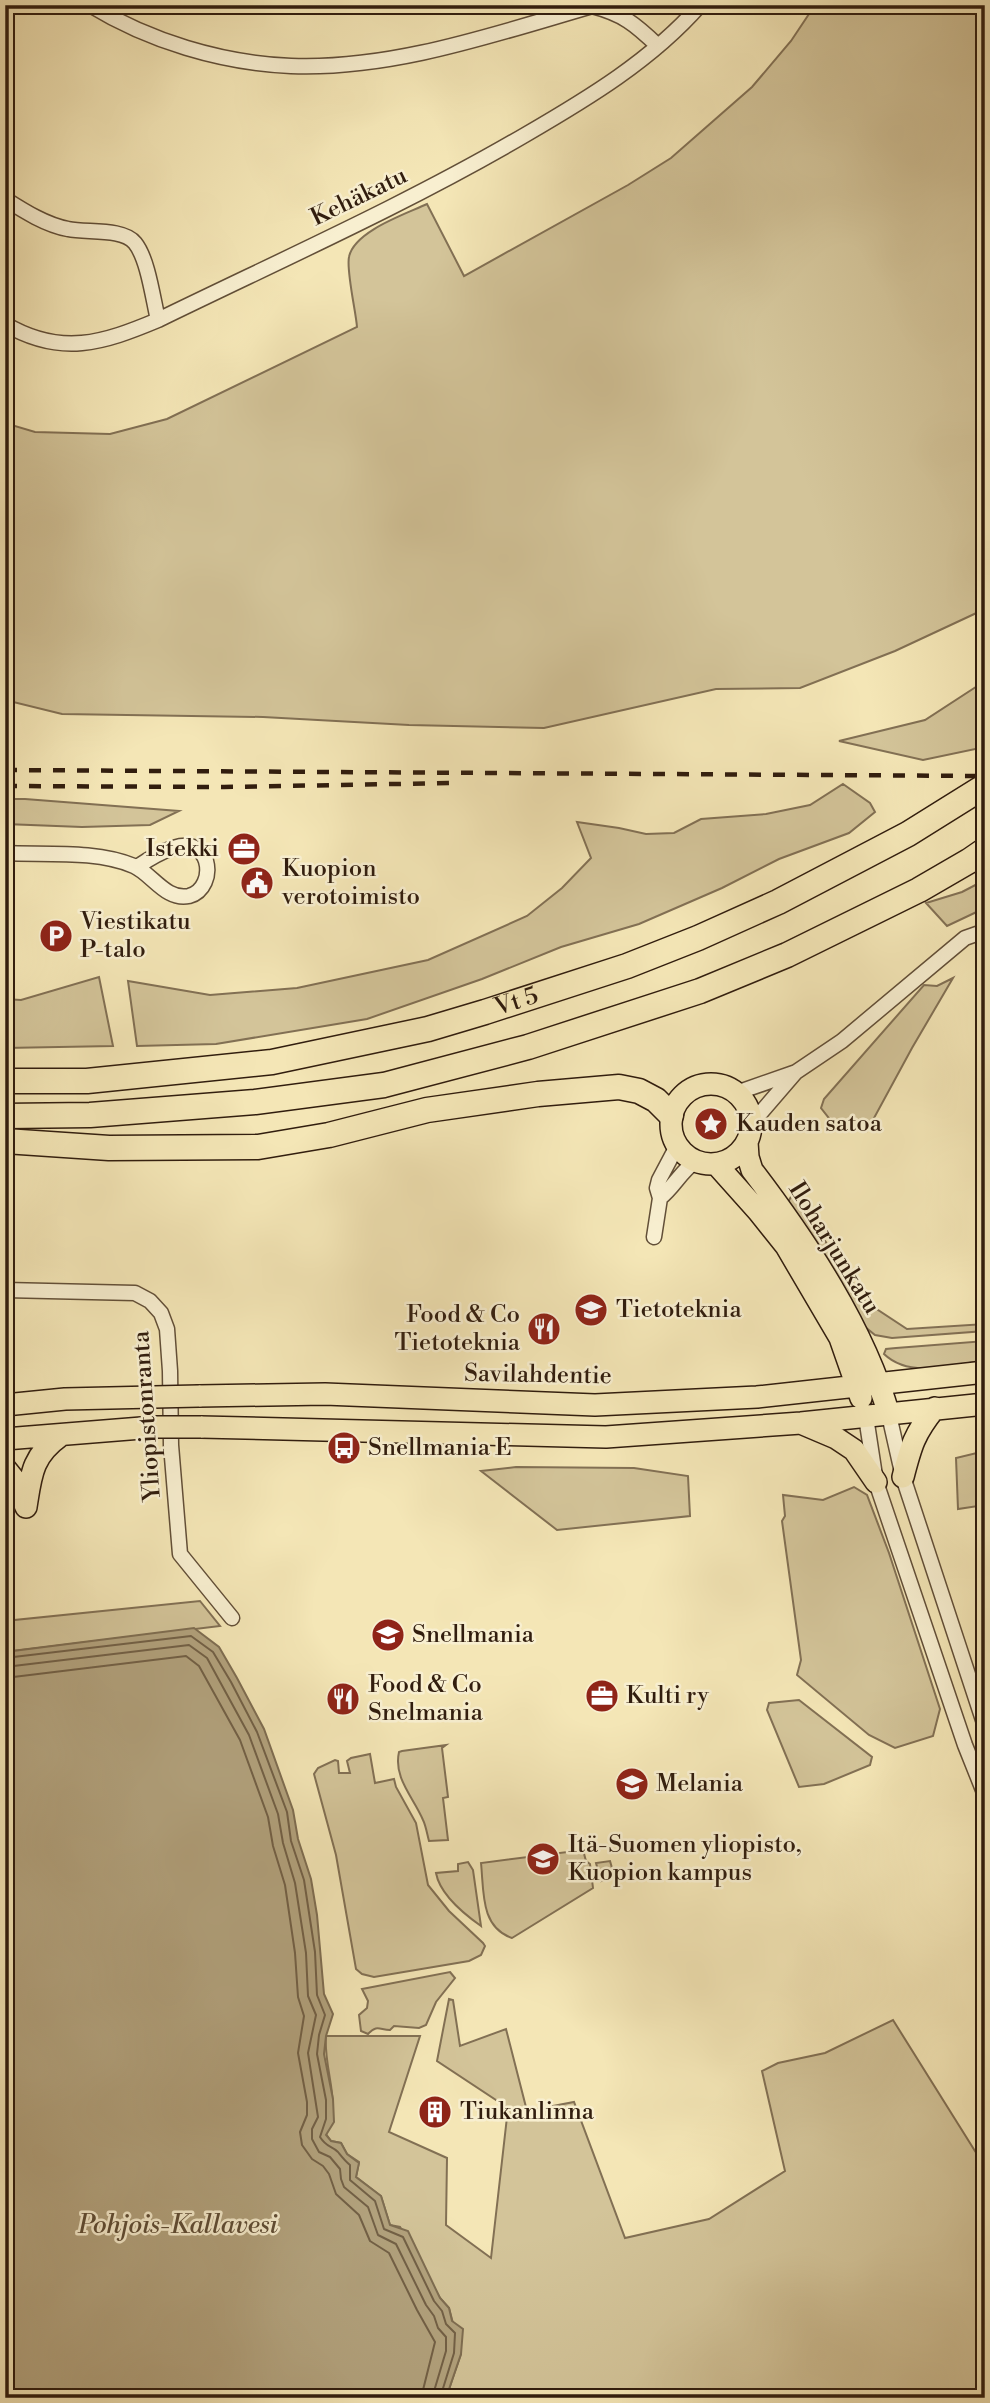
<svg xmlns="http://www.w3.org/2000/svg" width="990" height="2403" font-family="'Libre Bodoni',serif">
<rect width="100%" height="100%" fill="#f4e6b6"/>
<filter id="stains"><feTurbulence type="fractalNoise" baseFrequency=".00286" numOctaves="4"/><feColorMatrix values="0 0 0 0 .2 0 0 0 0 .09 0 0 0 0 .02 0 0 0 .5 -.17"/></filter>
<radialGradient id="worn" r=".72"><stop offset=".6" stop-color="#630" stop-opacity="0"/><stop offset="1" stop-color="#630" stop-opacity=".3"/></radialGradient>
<!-- green -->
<path fill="#d3c499" stroke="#827054" stroke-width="2" d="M815,5H985V609L895,651L800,688L716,689L544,728L409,725L263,717L62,714L5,700V423L35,432L110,434L167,419L357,327C356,312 346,270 349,257C354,231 406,214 427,204L464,276L628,185L671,158L752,87L791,41Z
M985,681V747L923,760L839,741L925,720Z
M843,784L870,803L875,812L849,833L779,859L722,888L639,924L561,947L482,979L367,1019L216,1044L137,1046L128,981L210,995L297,988L428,960L527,916L562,888L591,858L577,822L619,828L646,834L674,833L701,819L766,814L810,805Z
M5,799H25L179,811L150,825L82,827L5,824Z
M985,880V908L947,926L926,903L962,892Z
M99,977L113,1046L5,1048V999L21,1000Z
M953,978L912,1048L867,1131L842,1119L836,1127L821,1108L824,1099L924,985L937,986Z
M793,1193L866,1302L907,1329L985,1324V1331L892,1338L875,1335L864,1326L786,1206Z
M985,1341V1360C953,1365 910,1379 884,1354L886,1349L896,1348Z
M985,1451V1505L958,1509L956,1458Z
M516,1467L634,1468L688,1476L690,1516L557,1530L481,1471Z
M854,1487L867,1495L889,1553L940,1709L933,1736L895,1748L869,1735L797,1675L801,1660L782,1521L785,1516L783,1495L823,1500Z
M200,1601L220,1626L5,1652V1621Z
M799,1700L872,1757L870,1765L824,1784L799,1787L767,1710L769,1703Z
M446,1745L442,1748L448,1797L443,1798L448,1840L429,1841C427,1834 426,1826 423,1820C414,1798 393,1778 399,1752L402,1751Z
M370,1754L375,1783L394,1779L396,1787L416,1823L428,1885L449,1911L483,1943L485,1946L481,1955L469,1961L374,1977L362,1974L356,1969L336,1855L314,1774L318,1768L335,1760L338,1761L339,1773H350L347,1761L351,1758Z
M583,1850L586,1861L590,1864L593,1888L512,1938C480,1927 484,1891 481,1863Z
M610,1861L614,1875L601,1881L596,1863Z
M468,1862L473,1870L481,1926C464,1914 440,1895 436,1873L458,1871V1864Z
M450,1972L455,1978L436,2002L426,2025L419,2028L394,2026L390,2030C380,2030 377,2024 368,2034L361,2031L359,2015L367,2008L368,2001L362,1989Z
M449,1999L453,2000L460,2046L506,2029L527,2111L574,2102L625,2238L709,2219L785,2171L762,2071L778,2063L825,2053L893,2020L985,2167V2398H446L461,2354L449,2308L440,2298L400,2227L390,2225L381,2196L356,2177L359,2162L347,2154L341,2143L331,2141L326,2134C343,2106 323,2069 326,2036H420L389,2132L447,2158L446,2225L491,2258L508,2108L437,2061Z"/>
<!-- water -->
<path fill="#b2a27d" stroke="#7e6d51" stroke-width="2" d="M194,1628L219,1647L237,1678L264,1729L293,1810L298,1839L311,1879L317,1915L324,1994L333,2014L326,2036L324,2054L333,2099L334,2122L326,2135L331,2141L341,2143L347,2154L359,2163L356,2177L381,2196L390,2225L408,2231L440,2298L449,2308L452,2321L463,2329L461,2354L446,2398H5V1652Z"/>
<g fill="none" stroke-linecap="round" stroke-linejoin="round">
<!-- shore -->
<path stroke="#726046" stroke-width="2" d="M5,1658L191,1636L213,1652L231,1682L257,1732L287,1812L291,1841L304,1880L315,1952L317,1995L325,2015L319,2035L317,2054L326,2100V2119L320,2137C327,2148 331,2145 338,2152C342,2157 345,2161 350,2165V2180L375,2201L384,2229L403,2237L434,2301L442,2311L446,2324L455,2333L454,2353L440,2398
M5,1667L189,1645L207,1658L249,1735L278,1814L283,1843L295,1883L306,1953L308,1996L316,2015L308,2053L318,2117L312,2129V2139L319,2152L330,2157L340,2169L341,2179L344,2187L368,2207L378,2235L396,2244L426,2305L434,2316L438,2328L446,2337V2351L432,2398
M5,1678L186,1656L199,1666L240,1740L268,1817L273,1846L285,1885L295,1953L298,1997L304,2016L298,2053L307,2102V2115L300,2132L302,2145L312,2159L323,2166L329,2174L336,2194L359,2215L370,2241L389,2253L417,2310L435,2342L421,2398"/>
<defs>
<path id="minor" d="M90,5C149,41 221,63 291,66C392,70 495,34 592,6C623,14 635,24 658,46
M5,199C24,211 46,225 68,229C87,233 123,228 135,243C148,259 153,299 158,320
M5,324C61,357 103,343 158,320C281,260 407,204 525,135C587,99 652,60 700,5
M5,853C45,855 97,850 134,866C152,874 166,901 189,896C204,892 210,875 206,861C195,829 153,856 137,867
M736,1093L796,1072L842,1041L965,938L985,931
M751,1124L795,1073
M660,1198C674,1187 681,1171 696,1161
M654,1237L660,1198L657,1188L659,1180L677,1146
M5,1290L135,1293L150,1301L161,1313L167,1329L170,1371L171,1445L180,1554L232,1618
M889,1415L903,1477L985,1726
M866,1417L876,1482L965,1745L985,1795"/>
<path id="primary" d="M671 1124a40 40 0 1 1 80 0a40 40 0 1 1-80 0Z
M747,1142L748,1157L752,1170C807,1242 864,1328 889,1415
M716,1164L758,1211L786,1246L840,1338L861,1398
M199,1396L325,1394L595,1405L757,1397L985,1372
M5,1405L65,1399L154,1397
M803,1424L836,1438L854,1450L876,1482
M201,1427L606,1437L801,1423L985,1404
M5,1439L154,1427
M5,1468L13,1478L26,1507
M903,1477C911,1446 914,1434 935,1408
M26,1507C31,1475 32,1456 60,1436"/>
<g id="motorway">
<path id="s1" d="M5,1081H87L272,1062L428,1029L485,1012L627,966L698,938L778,902L908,834L985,786"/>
<path d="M5,1116L90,1115L255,1102L384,1085L528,1047L700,991L787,955L919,890L969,861L985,850"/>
<path d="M5,1141L109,1148L258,1147L329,1135L427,1110L538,1094L619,1087L639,1091L656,1100L671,1115"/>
</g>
</defs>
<!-- minor casing -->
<use href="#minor" stroke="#624f38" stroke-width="17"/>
<!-- primary casing -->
<use href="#primary" stroke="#311d0e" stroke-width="24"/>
<!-- motorway casing -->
<use href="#motorway" stroke="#311d0e" stroke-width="27"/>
<!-- minor -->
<use href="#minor" stroke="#f8efd0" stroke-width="14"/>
<!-- primary -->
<use href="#primary" stroke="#f4e6b6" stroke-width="21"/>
<!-- motorway -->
<use href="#motorway" stroke="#f4e6b6" stroke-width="24"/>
<!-- rail -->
<path stroke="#311d0e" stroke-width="4.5" stroke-dasharray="12 12" stroke-linecap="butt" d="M5,770L985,776
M5,786L224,787L453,783"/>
<defs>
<path id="primary-bridge" d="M154,1397L199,1396
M154,1427H201"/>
</defs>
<!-- primary-bridge casing -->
<use href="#primary-bridge" stroke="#311d0e" stroke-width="24" stroke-linecap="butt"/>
<!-- primary-bridge -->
<use href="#primary-bridge" stroke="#f4e6b6" stroke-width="21"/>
</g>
<!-- icons -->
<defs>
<symbol id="office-disc" viewBox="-11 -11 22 22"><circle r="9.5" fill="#8f2418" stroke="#f8efd0"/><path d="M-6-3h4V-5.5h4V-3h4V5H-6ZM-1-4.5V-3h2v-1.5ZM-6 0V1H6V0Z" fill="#fff"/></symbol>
<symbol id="civic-disc" viewBox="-11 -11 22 22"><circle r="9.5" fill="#8f2418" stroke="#f8efd0"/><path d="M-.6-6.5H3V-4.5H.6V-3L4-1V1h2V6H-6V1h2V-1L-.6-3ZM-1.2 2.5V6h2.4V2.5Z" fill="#fff"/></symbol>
<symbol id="parking-disc" viewBox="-11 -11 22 22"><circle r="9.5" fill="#8f2418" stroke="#f8efd0"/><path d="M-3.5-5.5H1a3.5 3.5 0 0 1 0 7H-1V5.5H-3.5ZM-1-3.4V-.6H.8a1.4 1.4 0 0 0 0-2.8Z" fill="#fff"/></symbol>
<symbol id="sight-disc" viewBox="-11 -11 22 22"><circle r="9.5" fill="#8f2418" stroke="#f8efd0"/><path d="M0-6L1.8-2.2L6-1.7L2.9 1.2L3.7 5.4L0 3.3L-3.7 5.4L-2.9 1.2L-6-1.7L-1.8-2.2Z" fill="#fff"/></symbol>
<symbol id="university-disc" viewBox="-11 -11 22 22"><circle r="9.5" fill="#8f2418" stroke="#f8efd0"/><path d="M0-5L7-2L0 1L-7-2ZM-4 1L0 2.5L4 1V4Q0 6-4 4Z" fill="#fff"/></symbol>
<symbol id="restaurant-disc" viewBox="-11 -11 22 22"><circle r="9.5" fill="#8f2418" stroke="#f8efd0"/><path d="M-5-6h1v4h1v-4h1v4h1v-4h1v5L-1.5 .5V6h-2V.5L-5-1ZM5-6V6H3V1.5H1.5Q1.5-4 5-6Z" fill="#fff"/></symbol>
<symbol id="bus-disc" viewBox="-11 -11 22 22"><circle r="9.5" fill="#8f2418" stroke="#f8efd0"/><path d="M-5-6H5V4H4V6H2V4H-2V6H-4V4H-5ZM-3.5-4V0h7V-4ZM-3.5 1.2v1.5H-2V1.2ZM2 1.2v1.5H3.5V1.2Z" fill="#fff"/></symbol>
<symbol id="building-disc" viewBox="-11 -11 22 22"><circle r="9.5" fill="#8f2418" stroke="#f8efd0"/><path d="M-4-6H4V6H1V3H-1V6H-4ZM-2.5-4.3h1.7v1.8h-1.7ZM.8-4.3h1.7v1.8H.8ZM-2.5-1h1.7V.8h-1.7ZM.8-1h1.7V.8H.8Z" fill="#fff"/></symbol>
</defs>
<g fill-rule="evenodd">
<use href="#office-disc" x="225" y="830" width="38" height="38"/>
<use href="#civic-disc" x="238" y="864" width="38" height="38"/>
<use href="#parking-disc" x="37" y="917" width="38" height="38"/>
<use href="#sight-disc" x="692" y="1105" width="38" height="38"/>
<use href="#university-disc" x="572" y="1291" width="38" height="38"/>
<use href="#restaurant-disc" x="525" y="1310" width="38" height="38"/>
<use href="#bus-disc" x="325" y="1429" width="38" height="38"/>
<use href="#university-disc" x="369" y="1616" width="38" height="38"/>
<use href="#office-disc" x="583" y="1677" width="38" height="38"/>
<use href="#restaurant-disc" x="324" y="1680" width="38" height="38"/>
<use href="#university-disc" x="613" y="1765" width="38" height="38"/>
<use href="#university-disc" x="524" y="1840" width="38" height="38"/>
<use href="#building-disc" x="416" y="2093" width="38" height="38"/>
</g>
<g text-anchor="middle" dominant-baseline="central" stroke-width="5" stroke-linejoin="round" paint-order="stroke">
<!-- street labels -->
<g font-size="24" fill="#311d0e" stroke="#f8efd0">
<text transform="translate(359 197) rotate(-26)">Kehäkatu</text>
<text stroke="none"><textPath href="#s1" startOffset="520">Vt 5</textPath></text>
<text transform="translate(834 1248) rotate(58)">Iloharjunkatu</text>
<text transform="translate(538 1375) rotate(1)">Savilahdentie</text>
<text transform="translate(147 1416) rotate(-94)">Yliopistonranta</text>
</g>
<!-- poi labels -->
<g font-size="24" fill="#311d0e" stroke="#f8efd0" text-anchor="start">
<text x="219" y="849" text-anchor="end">Istekki</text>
<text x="282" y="869">Kuopion<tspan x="282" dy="28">verotoimisto</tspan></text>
<text x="80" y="922">Viestikatu<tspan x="80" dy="28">P-talo</tspan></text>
<text x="736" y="1124">Kauden satoa</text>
<text x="616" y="1310">Tietoteknia</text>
<text x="520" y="1315" text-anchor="end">Food &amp; Co<tspan x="520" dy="28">Tietoteknia</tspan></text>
<text x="368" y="1448">Snellmania E</text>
<text x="412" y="1635">Snellmania</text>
<text x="368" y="1685">Food &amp; Co<tspan x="368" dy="28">Snelmania</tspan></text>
<text x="626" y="1696">Kulti ry</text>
<text x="656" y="1784">Melania</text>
<text x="568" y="1845">Itä-Suomen yliopisto,<tspan x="568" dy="28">Kuopion kampus</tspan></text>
<text x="460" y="2112">Tiukanlinna</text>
</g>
<!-- water labels -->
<g font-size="26" font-style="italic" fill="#5e4c35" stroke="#f8efd0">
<text x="178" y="2225">Pohjois-Kallavesi</text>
</g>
</g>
<!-- margin -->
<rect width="990" height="2403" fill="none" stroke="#f4e6b6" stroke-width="28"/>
<rect x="7" y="7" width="976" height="2389" fill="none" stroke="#311d0e" stroke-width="3.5"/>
<rect x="14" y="14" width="962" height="2375" fill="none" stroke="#311d0e" stroke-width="2"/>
<rect width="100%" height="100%" filter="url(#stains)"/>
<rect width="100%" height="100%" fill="url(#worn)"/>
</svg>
